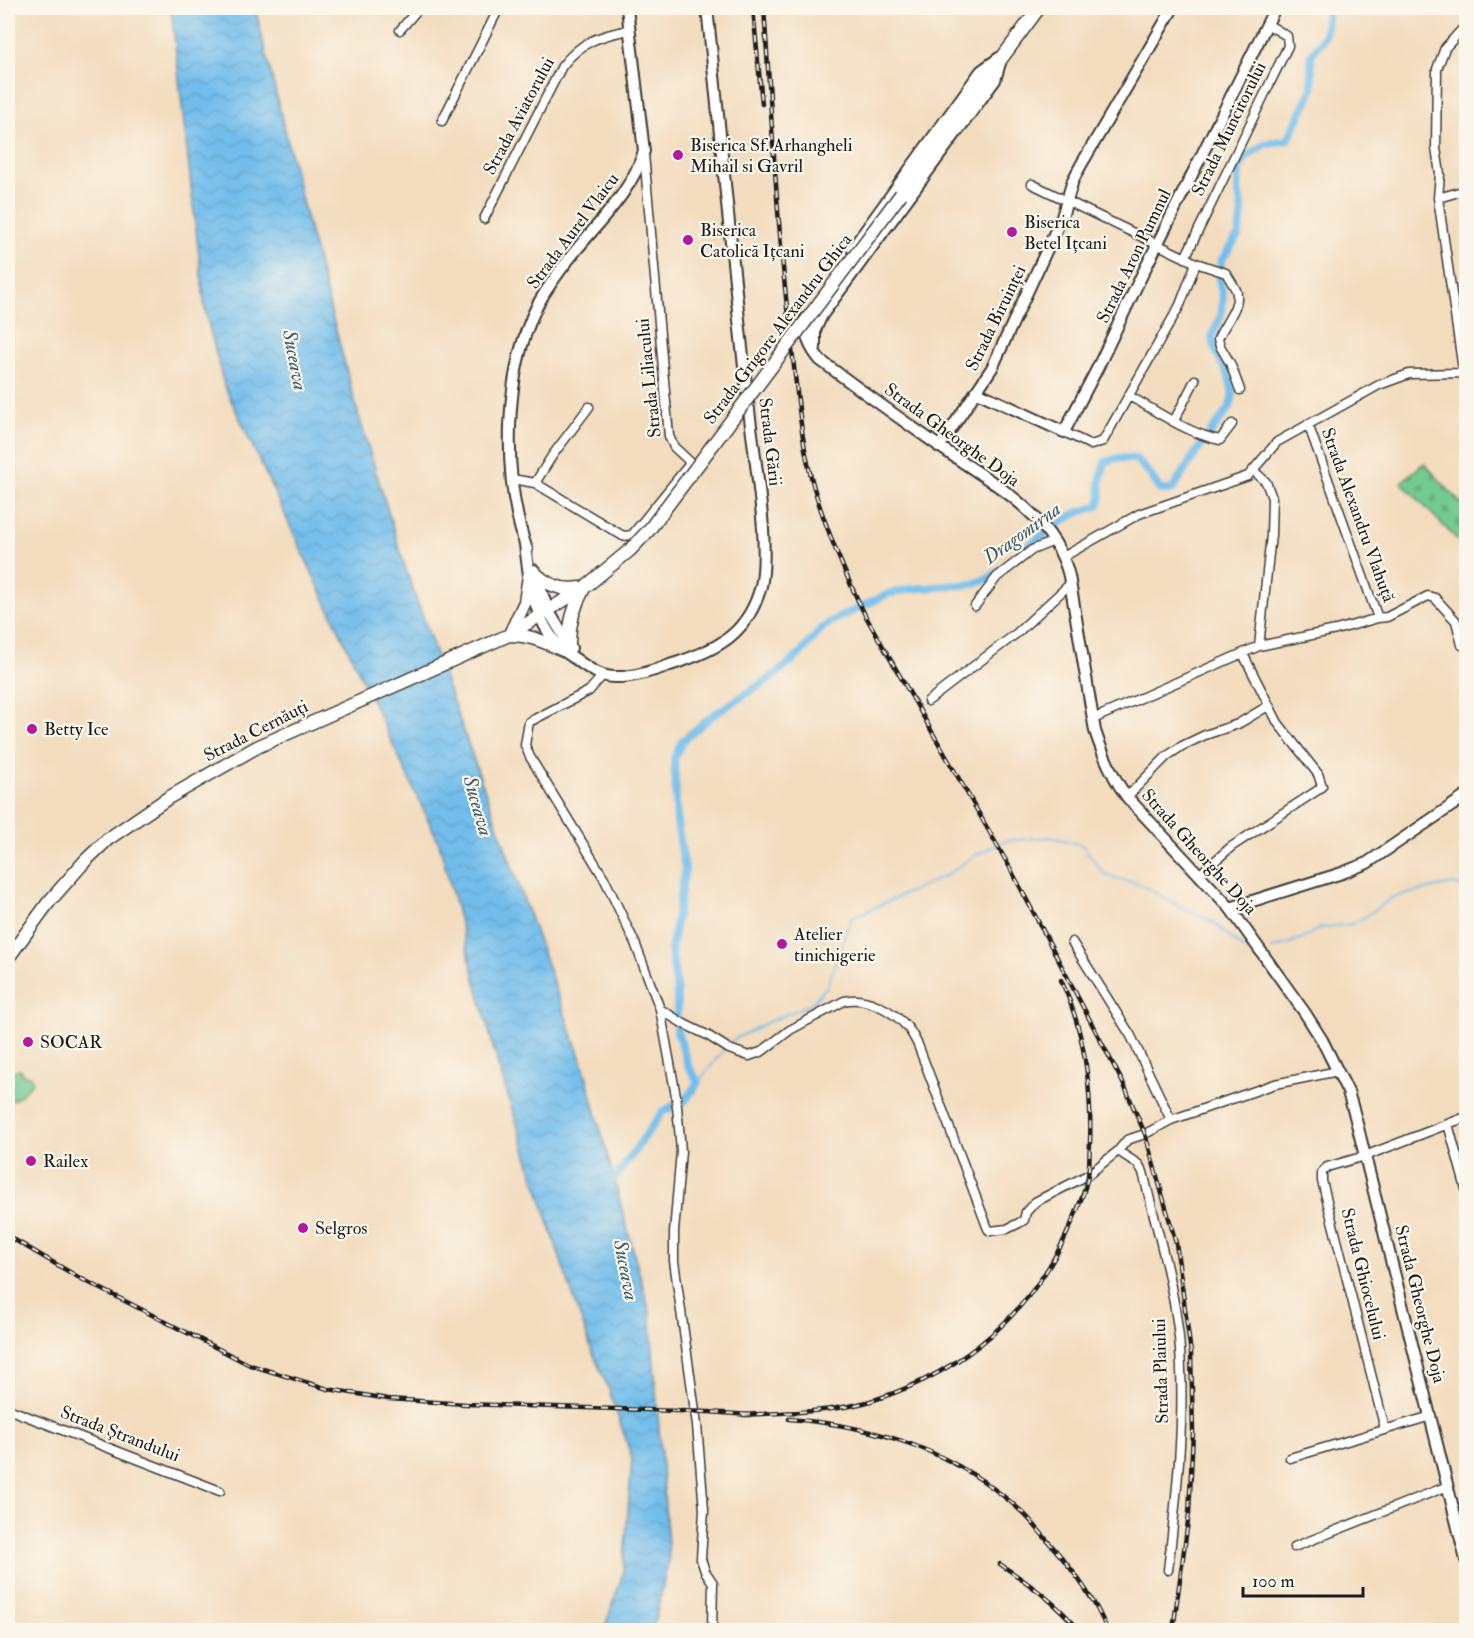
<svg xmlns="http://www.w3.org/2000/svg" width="1474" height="1638" font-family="'IM FELL Double Pica',serif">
<defs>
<pattern id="grass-tufts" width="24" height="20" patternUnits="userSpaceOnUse" patternTransform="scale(1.5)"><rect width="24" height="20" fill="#73cb91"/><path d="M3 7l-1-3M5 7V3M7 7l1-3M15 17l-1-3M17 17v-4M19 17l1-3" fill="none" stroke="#63ae7c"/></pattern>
<pattern id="cemetery-stones" width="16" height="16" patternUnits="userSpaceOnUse" patternTransform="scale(1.5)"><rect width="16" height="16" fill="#73cb91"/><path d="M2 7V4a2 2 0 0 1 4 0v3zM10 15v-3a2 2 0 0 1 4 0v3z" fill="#63ae7c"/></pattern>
<pattern id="water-waves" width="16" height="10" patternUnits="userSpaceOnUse" patternTransform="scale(1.5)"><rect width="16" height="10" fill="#72bdeb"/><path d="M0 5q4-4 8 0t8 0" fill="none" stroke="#62a2c9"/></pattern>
</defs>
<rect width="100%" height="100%" fill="#fbf7ec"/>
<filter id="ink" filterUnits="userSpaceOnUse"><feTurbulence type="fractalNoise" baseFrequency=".0167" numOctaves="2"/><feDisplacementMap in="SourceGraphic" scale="12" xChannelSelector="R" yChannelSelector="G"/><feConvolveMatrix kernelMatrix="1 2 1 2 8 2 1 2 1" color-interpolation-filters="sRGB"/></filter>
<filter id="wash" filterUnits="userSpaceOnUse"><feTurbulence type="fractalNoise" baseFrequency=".008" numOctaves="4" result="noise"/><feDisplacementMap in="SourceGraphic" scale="24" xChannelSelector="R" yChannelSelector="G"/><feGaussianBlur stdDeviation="1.35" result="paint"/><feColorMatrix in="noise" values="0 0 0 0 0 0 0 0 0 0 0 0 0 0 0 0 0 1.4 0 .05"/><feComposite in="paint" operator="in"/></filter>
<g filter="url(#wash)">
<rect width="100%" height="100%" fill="#f3dcbe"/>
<!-- grass -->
<path fill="url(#grass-tufts)" stroke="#487456" stroke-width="1.5" d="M18,1069L21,1070L22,1075L31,1076L33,1082L19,1097L10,1101L8,1098V1071L12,1073Z"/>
<!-- cemetery -->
<path fill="url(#cemetery-stones)" stroke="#487456" stroke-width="1.5" d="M1424,463L1466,509V549L1401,482Z"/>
<!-- water -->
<path fill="url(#water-waves)" stroke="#476c84" stroke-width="1.5" d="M171,8H255L306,217L357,410L406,570L584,1068L650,1313L669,1558L653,1630H604L623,1573L632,1458L609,1390L592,1351L562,1264L498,1065L439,843L224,385L205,310Z"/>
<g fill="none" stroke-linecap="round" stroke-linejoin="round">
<!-- stream -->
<path stroke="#72bdeb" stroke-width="2" d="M1272,949L1301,939L1320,928L1352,924L1368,915L1393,897L1452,884L1466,887
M728,1045L733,1040L770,1021L811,1004L827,986L851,918L945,876L977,854L1005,841L1052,837L1082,845L1105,875L1142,885L1171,902L1213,922L1241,947L1253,953
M698,1082L724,1049"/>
<!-- canal -->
<path stroke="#72bdeb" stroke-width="8" d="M609,1186L663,1111L685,1101L698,1082L688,1065L677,1031V992L671,950L685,869L677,823L674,759L682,741L712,716L775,675L798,656L821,629L834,620L888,594L910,589L974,584L991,577L1040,537L1074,514L1098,506L1101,496L1100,481L1105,462L1118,458L1136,459L1150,474L1160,490H1172L1197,451L1230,407L1233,394L1229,377L1216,351L1212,336L1221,316L1223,296L1219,279L1221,261L1239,234L1242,211L1238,189L1239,169L1247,156L1265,144L1288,140L1312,90L1311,55C1329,34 1325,33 1328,8"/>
</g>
</g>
<g filter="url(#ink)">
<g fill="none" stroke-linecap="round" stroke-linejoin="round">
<defs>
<path id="street" d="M1466,25L1445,48L1437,69L1436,148L1440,174L1438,198L1462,363L1466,375
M400,30L419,8
M442,121L499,8
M1032,184L1196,263L1226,273C1229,278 1233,284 1236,290C1242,306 1223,325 1218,339L1220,346L1230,363L1240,390
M1438,198L1466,190
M484,219L562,66C582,41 599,36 629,30
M1185,258L1288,46L1287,36L1267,24
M1129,396C1157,411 1188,434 1220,440L1232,424
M1174,421L1195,380
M1308,424L1378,618
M1064,432L1091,445L1103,441L1180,305L1196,263
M1254,471L1266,482L1272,498L1271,535L1259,646
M512,479L535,483L623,536L632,535L688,466L689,461L674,447L669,436L644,154
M535,483L552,456L589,407
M1063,557L1139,514L1248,476L1277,442L1379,385L1409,374L1465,373
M975,606L997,577L1032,550L1054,541
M603,675L589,691L529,722L525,745L530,757L604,878L635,943L660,1009L676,1096L679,1128L681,1151L674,1232V1261L697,1425L704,1510L701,1559L705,1571L713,1583L712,1630
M928,701L1017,633L1070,584
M1093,719L1259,646L1336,630L1378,618L1387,617L1428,596L1435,598L1456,621L1462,645
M1127,797L1167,756L1182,746L1205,735L1238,724L1268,706
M1200,874L1231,847L1318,790L1322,786L1318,774L1278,723L1243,654
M1072,942L1131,1036L1171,1120
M660,1009L684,1024L707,1035L729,1049L749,1056L761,1052L790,1030L844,1001C865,995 894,1011 908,1028C912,1033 915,1039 918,1045L988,1229L990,1231L1007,1229L1019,1223L1024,1220L1026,1212L1035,1202L1088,1175L1118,1151L1127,1140L1145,1134L1171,1120L1275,1084L1338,1071
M1448,1124L1466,1189
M1118,1151L1138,1164L1143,1172C1156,1226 1173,1282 1179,1337C1186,1415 1177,1493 1168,1570
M8,1409L220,1491
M1385,1429L1322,1181V1172L1327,1167L1365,1156L1466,1117
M1290,1458L1431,1416
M1294,1547L1448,1486"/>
<path id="secondary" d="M852,249L981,71L999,58
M805,319C804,335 810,348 820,360C859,389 899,418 939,446C988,481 1054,513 1069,576L1095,731C1103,755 1112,777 1127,797L1230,908L1305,1013L1322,1040L1348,1092L1355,1116L1466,1560
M815,348V330L822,315L995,80L1000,63
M977,392L1064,432L1097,369L1138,283L1275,8
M939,447L992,368L1062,217L1073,180L1081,165L1173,8
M525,544C529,581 534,622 562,649C567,654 575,658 581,663C591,670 602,677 615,677C636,678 660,668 679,662C721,648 749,631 761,586C765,568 764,547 763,529C760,487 753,445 748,402C733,271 721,139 707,8
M527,550C502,478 503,373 538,304C547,288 558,273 569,259C596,224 631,194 644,151L627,8
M534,570L548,610L571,648
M1230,908L1342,873L1367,863L1466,796"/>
<path id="primary" d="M901,194L1039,8
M535,573C548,586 563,591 581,588
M510,634L525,602L529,576
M509,635C530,635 545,642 563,650
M569,643C569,622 574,606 584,588
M8,958L48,903L85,861L108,839L168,798L257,747L509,635L585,587"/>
</defs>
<!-- street casing -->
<use href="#street" stroke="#3c3934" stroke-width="11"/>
<!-- secondary casing -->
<use href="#secondary" stroke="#3c3934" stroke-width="14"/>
<!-- primary casing -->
<use href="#primary" stroke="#3c3934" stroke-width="15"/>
<!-- street -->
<use href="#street" stroke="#fff" stroke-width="8"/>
<!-- secondary -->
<use href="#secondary" stroke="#fff" stroke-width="10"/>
<!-- primary -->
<use href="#primary" stroke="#fff" stroke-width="12"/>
<defs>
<path id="rail" d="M753,8L762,104
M764,8C772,124 778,242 793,358C798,401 802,446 814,488C827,532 845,574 865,615L1009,866L1124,1085L1145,1134L1176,1243L1191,1353L1193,1432L1189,1514L1173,1630
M8,1236L78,1277L250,1365L328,1389L388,1399L466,1404L709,1412L750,1415
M743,1415C787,1412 835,1413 877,1399C966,1370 1032,1312 1070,1227C1077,1211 1085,1193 1088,1175C1090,1165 1089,1154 1090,1144C1092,1088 1085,1032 1061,980
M789,1419C877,1426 956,1451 1022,1512C1033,1522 1042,1535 1052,1546C1073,1570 1096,1601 1107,1630
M1000,1564C1029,1584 1057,1603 1079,1630"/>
</defs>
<!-- rail casing -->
<use href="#rail" stroke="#1c1c1c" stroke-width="4.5"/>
<!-- rail -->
<use href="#rail" stroke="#fbf7ec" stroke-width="2" stroke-dasharray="7" stroke-linecap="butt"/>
<defs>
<path id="primary-bridge" d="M585,587L630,550L649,530L901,194"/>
</defs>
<!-- primary-bridge casing -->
<use href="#primary-bridge" stroke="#3c3934" stroke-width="15" stroke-linecap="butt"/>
<!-- primary-bridge -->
<use href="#primary-bridge" stroke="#fff" stroke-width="12"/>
</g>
</g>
<!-- markers -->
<g fill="#b5179e" stroke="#fbf7ec" stroke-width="2">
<circle cx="678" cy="155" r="6"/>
<circle cx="1012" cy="232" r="6"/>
<circle cx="688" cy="240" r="6"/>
<circle cx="32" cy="729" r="6"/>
<circle cx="782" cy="944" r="6"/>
<circle cx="28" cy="1042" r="6"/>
<circle cx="31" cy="1161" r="6"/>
<circle cx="303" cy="1228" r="6"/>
</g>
<g text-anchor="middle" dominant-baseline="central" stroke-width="4.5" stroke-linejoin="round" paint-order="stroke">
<!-- street labels -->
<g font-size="18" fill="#1c1c1c" stroke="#fbf7ec">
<text transform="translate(519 116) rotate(-62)">Strada Aviatorului</text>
<text transform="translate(1229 129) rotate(-64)">Strada Muncitorului</text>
<text transform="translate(573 231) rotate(-53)">Strada Aurel Vlaicu</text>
<text transform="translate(1134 256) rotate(-64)">Strada Aron Pumnul</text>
<text transform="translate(996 318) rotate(-64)">Strada Biruinței</text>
<text transform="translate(778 329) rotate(-53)">Strada Grigore Alexandru Ghica</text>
<text transform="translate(649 378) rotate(-96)">Strada Liliacului</text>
<text transform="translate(952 435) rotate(36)">Strada Gheorghe Doja</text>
<text transform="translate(770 442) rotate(83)">Strada Gării</text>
<text transform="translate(1358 515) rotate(70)">Strada Alexandru Vlahuță</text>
<text transform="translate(256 731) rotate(-27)">Strada Cernăuți</text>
<text transform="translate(1199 852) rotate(48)">Strada Gheorghe Doja</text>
<text transform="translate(1363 1274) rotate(76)">Strada Ghiocelului</text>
<text transform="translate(1420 1304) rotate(76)">Strada Gheorghe Doja</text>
<text transform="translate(1161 1371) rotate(-92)">Strada Plaiului</text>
<text transform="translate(120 1434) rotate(21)">Strada Ștrandului</text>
</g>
<!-- poi labels -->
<g font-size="18" fill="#1c1c1c" stroke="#fbf7ec" text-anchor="start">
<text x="690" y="145">Biserica Sf. Arhangheli<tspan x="690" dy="21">Mihail si Gavril</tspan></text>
<text x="1024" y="222">Biserica<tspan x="1024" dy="21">Betel Iţcani</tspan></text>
<text x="700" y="230">Biserica<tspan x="700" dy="21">Catolică Ițcani</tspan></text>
<text x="44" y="729">Betty Ice</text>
<text x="794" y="934">Atelier<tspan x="794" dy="21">tinichigerie</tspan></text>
<text x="40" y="1042">SOCAR</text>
<text x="43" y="1161">Railex</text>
<text x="315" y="1228">Selgros</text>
</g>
<!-- water labels -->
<g font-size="20" font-style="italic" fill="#3e5c6f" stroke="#fbf7ec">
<text transform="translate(295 360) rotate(79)">Suceava</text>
<text transform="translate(1022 533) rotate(-36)">Dragomirna</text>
<text transform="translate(478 806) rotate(74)">Suceava</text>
<text transform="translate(626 1270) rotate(79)">Suceava</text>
</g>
</g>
<!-- margin -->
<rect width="1474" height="1638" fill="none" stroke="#fbf7ec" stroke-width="30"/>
<!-- scale -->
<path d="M1243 1587v9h120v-9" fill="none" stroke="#1c1c1c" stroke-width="3"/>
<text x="1252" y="1587" font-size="18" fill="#1c1c1c" stroke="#fbf7ec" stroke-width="4.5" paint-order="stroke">100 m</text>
</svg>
